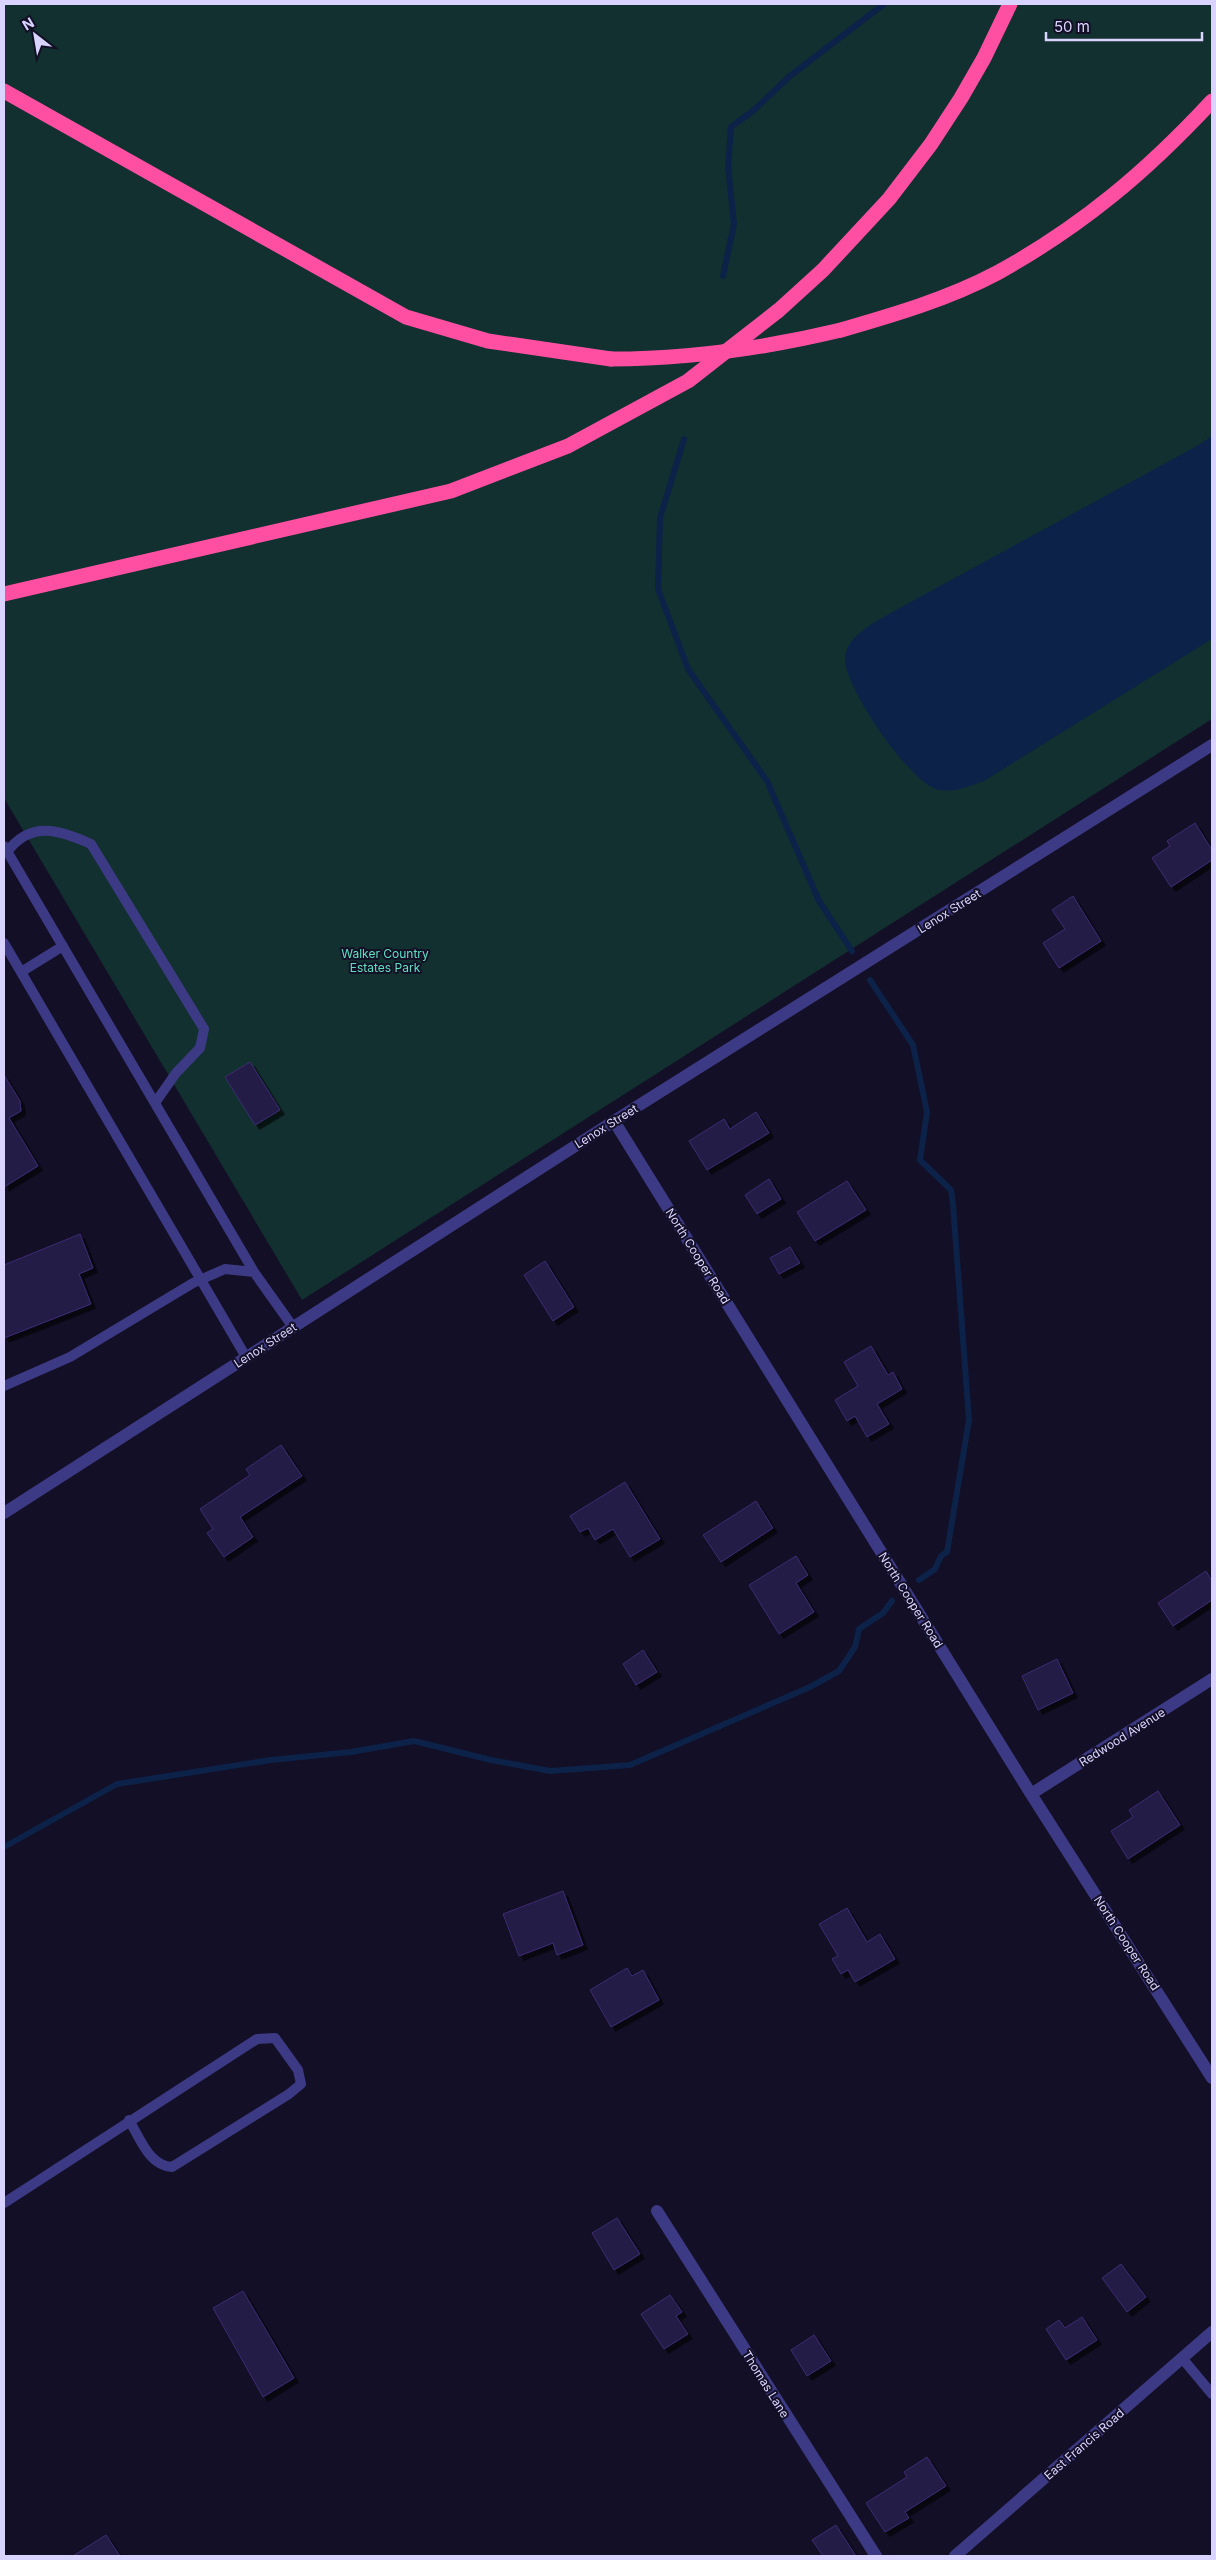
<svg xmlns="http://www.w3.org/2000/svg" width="1216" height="2560" font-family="Inter,sans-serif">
<defs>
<filter id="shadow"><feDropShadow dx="4.5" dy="4.5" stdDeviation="0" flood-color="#0009"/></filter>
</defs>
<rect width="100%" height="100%" fill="#130f26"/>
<!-- green -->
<path fill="#12302f" d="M4,4H1212V719L302,1300L4,798Z"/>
<!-- water -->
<path fill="#0c2248" d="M1212,436V639L984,781C969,786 953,794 936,789C909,781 844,687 845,658C846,635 879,620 896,610L1197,446Z"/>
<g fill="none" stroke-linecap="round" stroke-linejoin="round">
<!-- stream -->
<path stroke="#0c2248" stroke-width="6" d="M723,276L734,224L728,166L731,127L753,111L790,76L884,4
M684,439L660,518L658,589L688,669L767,781L819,901L852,951
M870,980L913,1045L927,1112L920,1160L951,1190L953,1205L969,1420L947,1552L941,1556L935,1569L919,1580
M4,1847L117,1784L271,1760L351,1752L414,1741L491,1760L550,1771L630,1765L810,1687L839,1671L855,1647L859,1629L883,1613L892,1601"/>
</g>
<!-- building -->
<path fill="#241b47" stroke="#3b2d73" filter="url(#shadow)" d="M1195,823L1212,850V860L1171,887L1152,858L1170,846L1167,841Z
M1073,896L1101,941L1059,968L1043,943L1065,929L1052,910Z
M250,1062L280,1110L255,1125L225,1077Z
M4,1075L20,1101L21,1111L9,1118L38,1166L4,1187Z
M756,1112L769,1133L707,1170L689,1141L724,1119L730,1129Z
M769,1179L781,1199L757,1214L745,1195Z
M847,1181L866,1210L815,1241L797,1212Z
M80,1234L93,1268L79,1274L91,1304L4,1338V1265Z
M790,1247L800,1263L779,1274L770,1258Z
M545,1261L574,1307L553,1321L524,1275Z
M871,1346L888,1375L893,1372L902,1389L877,1404L889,1424L867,1437L855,1416L847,1421L835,1400L858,1386L844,1362Z
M281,1445L302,1476L240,1517L253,1537L224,1557L207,1533L213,1529L200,1509L250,1475L246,1469Z
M625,1482L660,1539L630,1557L613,1529L595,1540L588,1528L580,1532L570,1516Z
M756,1501L773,1528L721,1562L703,1535Z
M796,1556L808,1575L796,1583L814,1612L779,1634L749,1585Z
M1206,1571L1212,1581V1600L1173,1626L1158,1603Z
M643,1650L657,1672L636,1685L623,1664Z
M1057,1659L1073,1693L1038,1710L1022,1676Z
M1158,1791L1180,1825L1128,1859L1111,1831L1133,1817L1129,1810Z
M563,1891L583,1945L557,1955L553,1943L519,1956L503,1914Z
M847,1908L867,1942L880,1934L895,1959L855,1982L848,1970L841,1974L832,1959L838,1956L819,1924Z
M627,1968L632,1976L643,1970L659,2000L611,2027L590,1990Z
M617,2218L640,2254L614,2270L592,2233Z
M1121,2264L1146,2297L1127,2312L1102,2278Z
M243,2291L294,2378L263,2397L213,2308Z
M670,2295L682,2312L676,2316L688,2334L664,2349L641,2314Z
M1082,2317L1097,2340L1066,2360L1046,2329L1059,2320L1065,2328Z
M814,2335L831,2361L807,2376L791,2350Z
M927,2457L946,2486L905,2512L909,2518L885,2532L866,2503L907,2477L904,2472Z
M836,2525L856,2556H823L812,2540Z
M106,2535L120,2556H73Z"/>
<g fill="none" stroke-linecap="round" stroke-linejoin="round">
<!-- service -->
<path stroke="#3d3a85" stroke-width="10" d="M4,846L254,1272
M7,852C31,820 60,830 91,844L204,1029L200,1048L176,1073L155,1103
M4,943L246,1357
M21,972L63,946
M4,1386L70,1357L193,1283L225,1269L254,1272L293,1327
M4,2203L257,2039L275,2038L298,2070L301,2084L289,2094L172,2167C149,2166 140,2138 129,2120
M1182,2358L1212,2394"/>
<!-- minor -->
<path stroke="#3d3a85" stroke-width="12" d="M614,1121L1031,1794L1212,2078
M4,1513L614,1121L1212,745
M1031,1794L1212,1679
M657,2211L876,2556"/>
<!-- tertiary -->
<path stroke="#3d3a85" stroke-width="12" d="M955,2556L1212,2332"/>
<!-- motorway -->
<path stroke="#ff4fa3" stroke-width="15" d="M4,91L406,317L488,341L611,359
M841,330C893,315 948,299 997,273C1082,226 1146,172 1212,101
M4,594L451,491L568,446L688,381L779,310L823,270L889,199L931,144L961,98L984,58L1010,4"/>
<!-- motorway-bridge -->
<path stroke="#ff4fa3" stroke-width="15" d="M611,359C688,359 766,348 841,330"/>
</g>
<g text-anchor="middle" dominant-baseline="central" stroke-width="4" stroke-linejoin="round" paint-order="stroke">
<!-- street labels -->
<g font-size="12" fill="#d9d4ff" stroke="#130f26">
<text transform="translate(949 911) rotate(-32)">Lenox Street</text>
<text transform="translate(606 1126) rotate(-32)">Lenox Street</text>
<text transform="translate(698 1256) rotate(58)">North Cooper Road</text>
<text transform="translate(265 1345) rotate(-33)">Lenox Street</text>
<text transform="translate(911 1600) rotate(58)">North Cooper Road</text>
<text transform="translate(1122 1737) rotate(-32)">Redwood Avenue</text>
<text transform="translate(1127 1943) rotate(57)">North Cooper Road</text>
<text transform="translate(766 2384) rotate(58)">Thomas Lane</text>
<text transform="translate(1084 2444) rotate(-41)">East Francis Road</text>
</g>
<!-- park labels -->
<g font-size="12" fill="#5fe0c0" stroke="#130f26">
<text x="385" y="953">Walker Country<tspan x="385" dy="14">Estates Park</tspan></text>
</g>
</g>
<!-- border -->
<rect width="1216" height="2560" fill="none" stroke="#d9d4ff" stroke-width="10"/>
<!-- north arrow -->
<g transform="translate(35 35) rotate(329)" stroke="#130f26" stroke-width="4" paint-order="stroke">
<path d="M0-4L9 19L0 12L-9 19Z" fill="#d9d4ff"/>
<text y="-8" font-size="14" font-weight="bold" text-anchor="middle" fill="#d9d4ff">N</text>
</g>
<!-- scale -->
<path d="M1046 32v8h156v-8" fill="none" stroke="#d9d4ff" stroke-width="2.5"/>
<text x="1054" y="32" font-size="15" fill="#d9d4ff" stroke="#130f26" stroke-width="4" paint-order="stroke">50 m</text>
</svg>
